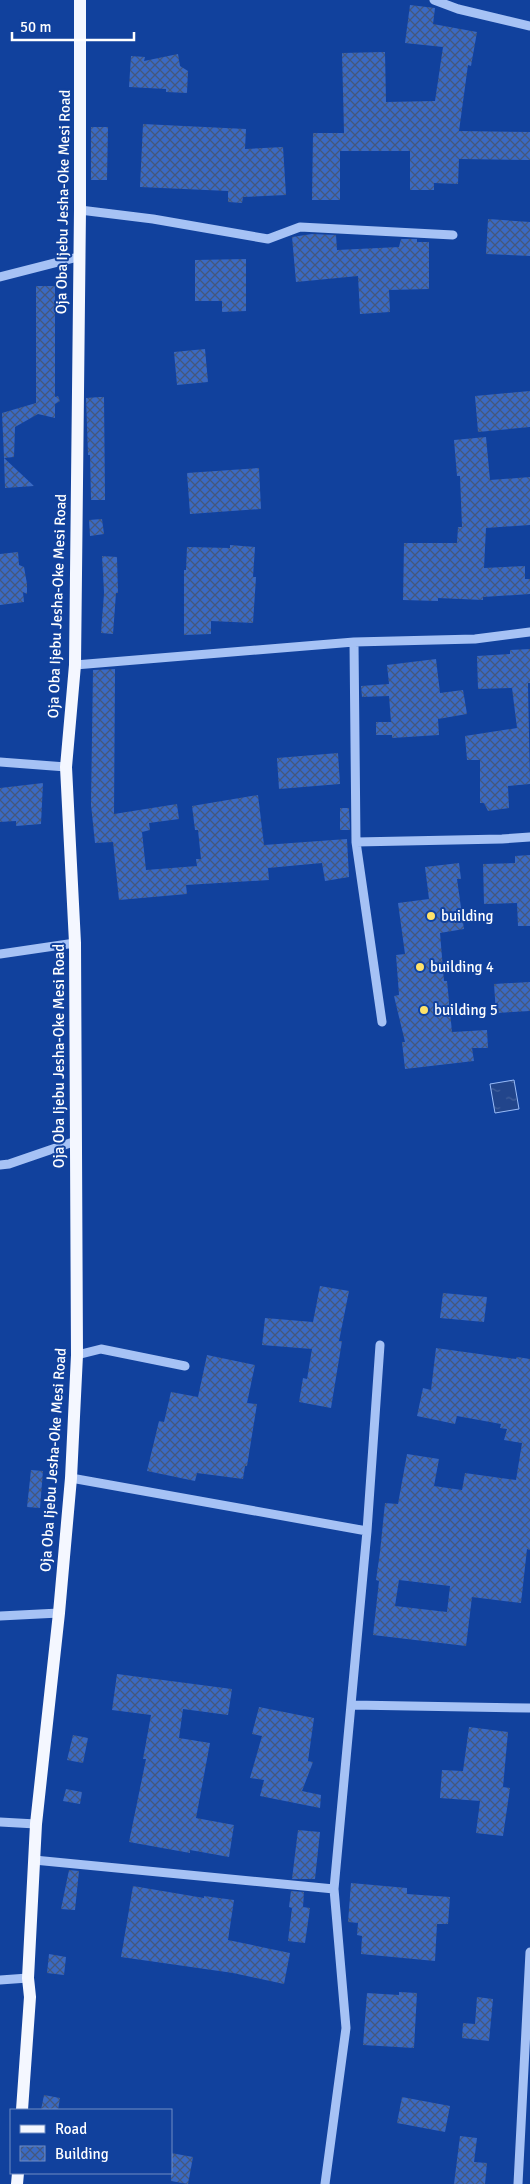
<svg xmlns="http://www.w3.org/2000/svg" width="530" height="2184" font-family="Signika,sans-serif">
<defs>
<pattern id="water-ripples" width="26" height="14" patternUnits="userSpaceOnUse" patternTransform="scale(1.25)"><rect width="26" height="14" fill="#22458b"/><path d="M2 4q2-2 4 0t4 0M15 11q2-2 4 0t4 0" fill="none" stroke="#43619c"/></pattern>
<pattern id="building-cross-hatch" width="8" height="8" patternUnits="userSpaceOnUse" patternTransform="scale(1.25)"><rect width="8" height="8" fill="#3a6ac4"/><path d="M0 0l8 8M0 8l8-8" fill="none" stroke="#45587c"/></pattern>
</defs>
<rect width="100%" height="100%" fill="#11419d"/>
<!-- water -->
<path fill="url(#water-ripples)" stroke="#98bbf8" d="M514,1080L519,1109L495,1113L490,1084Z"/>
<!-- building -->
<path fill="url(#building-cross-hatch)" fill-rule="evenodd" d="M410,5L435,8L433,24L477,32L471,66L468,65L459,131L530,132V160L459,159L458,184L434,183V190H410V151H340V200H312L313,133H344L342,53L385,52L386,102L435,101L443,47L405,43Z
M178,54L180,66L188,71L187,93L166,92V89L129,87L131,56L145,57L144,61Z
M143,124L246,129L245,149L283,147L286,195L243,197L242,203L228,202V191L140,187Z
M91,127H108L107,180H91Z
M488,219L530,222V256L486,254Z
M312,234L336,235L337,250L399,247L401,239H417V242H429V289L389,290L390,312L360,314L358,276L296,282L292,237Z
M246,259V311L222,312V301H195V260Z
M36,286H55V397L58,396L60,401L55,404V418L38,414L15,427L14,457L4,458L2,413L36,403Z
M205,349L208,382L177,385L174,352Z
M530,391V427L478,432L475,396Z
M100,397H104L105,500H91L90,455H88L86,398Z
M486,437L490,480L530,477V525L486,528L484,568L525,566V579H530V594L483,597V600L438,598V601L403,600L404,543H457L458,527H462L460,476H457L454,440Z
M4,458L34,486L5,488Z
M259,468L261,509L190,514L187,473Z
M102,519L104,534L90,536L89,520Z
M230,545L255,547L253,577H256L253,623L211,621V634L184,635V570H186L187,547L230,548Z
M18,552L19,565L24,567L27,584V594L23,592L24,602L0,605V554Z
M102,556L117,557L118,593H116L113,634L101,633L104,593Z
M530,649V683H528L530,784L508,786L509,808L488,811L484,803H480V760H467L465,736L517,728L512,688L478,689L477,656L510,654V650Z
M436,659L440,693L463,690L467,714L438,719L439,735L392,738V735H376V722H391L389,696L362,697L361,686L389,684L387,665Z
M115,669L114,814L177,804L179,819L149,823L150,830L142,832L146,870L197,866L196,859H201L198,830H195L192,806L258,795L264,845L347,839L349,877L325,881L322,863L268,868L269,880L186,885L187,894L119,900L113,842L95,843L91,805L93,670Z
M338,753L340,784L279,789L277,758Z
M43,783L41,824L16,826V821L0,822V788Z
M340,808H349L350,830H340Z
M530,855V926H518L517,903L484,904L483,864L515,863V856Z
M459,863L461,879H457L464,929L440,933L444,981H447L452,1032L487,1030L488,1048H472L474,1061L405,1069L402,1042H405L394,996L399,995L396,955L405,954L398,903L429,899L425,867Z
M530,982V1011L496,1013L494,984Z
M320,1286L349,1291L339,1341H342L331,1408L299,1402L303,1378L307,1379L312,1349L262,1345L265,1318L313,1322Z
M443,1293L487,1297L484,1322L440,1318Z
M436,1348L516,1359L517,1357L530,1359V1550L527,1549L521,1603L472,1597L466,1646L373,1635L379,1581L376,1580L380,1552L385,1503L398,1504L407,1454L439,1459L434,1486L462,1490L465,1473L516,1480L522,1443L504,1440L507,1429L500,1428L501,1424L457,1416L455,1424L417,1416L423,1388L431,1390ZM399,1580L450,1586L447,1612L395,1606Z
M207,1355L255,1365L247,1403L257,1404L247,1466H245L243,1479L197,1473L195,1481L147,1471L159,1421L164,1422L171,1392L198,1397Z
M31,1470L43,1471L40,1508L27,1507Z
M117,1674L232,1689L228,1715L183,1709L179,1738L210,1743L196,1818L234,1825L229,1857L190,1850V1853L129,1842L146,1759H143L151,1715L112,1710Z
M259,1707L314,1718L308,1761L313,1762L302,1791L321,1795L320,1808L260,1796L264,1780L250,1778L262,1736L252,1734Z
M469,1727L508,1732L503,1787L510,1788L503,1836L476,1833L480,1801L440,1798L442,1770L463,1771Z
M73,1735L88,1738L83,1763L67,1760Z
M66,1789L82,1792L80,1804L63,1801Z
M298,1830L320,1832L315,1879H292Z
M69,1870L79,1871L75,1910L61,1909Z
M351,1883L407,1888V1894L450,1897L448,1924H437L435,1961L361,1954L362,1936L357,1935L358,1923L348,1922Z
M133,1886L204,1898V1896L234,1900L228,1940L290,1953L284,1984L233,1973L121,1957Z
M291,1891L304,1892L303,1907L310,1908L305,1943L288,1941L292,1908L289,1907Z
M49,1954L66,1957L64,1975L47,1973Z
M399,1992L417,1993L414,2048L363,2045L367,1993L399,1995Z
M477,1997L493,1999L489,2041L462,2038L463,2023L475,2024Z
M44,2095L60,2098L58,2110H41Z
M402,2097L450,2106L445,2132L397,2123Z
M460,2136L477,2138L474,2162L487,2163L485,2184H454Z
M171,2153L193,2157L188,2184L171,2181Z"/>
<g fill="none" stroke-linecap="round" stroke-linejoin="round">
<!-- minor -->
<path stroke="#a6c2f5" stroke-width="9" d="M434,0L458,9L530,26
M80,210L153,219L268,239L300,227L453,235
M0,277L78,257
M354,642L356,842L502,839L530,837
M75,665L354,642L475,639L530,632
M0,762L66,767
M356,842L382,1022
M0,954L75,943
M0,1165L9,1164L76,1141
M77,1355L101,1349L185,1366
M71,1478L367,1531L334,1889L346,2028L325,2184
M367,1531L380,1345
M0,1616L59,1613
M352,1705L529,1708
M0,1822L36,1824
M34,1860L334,1889
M0,1980L28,1978
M518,2184L530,1952"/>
<!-- major -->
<path stroke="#f4f7ff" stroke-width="12" d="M22,2110L30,1997L28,1978L36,1824L59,1613L71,1478L77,1355L75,943L66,767L75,665L80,210V0
M17,2184L18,2173"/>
</g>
<!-- markers -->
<g fill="#ffe26a" stroke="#11419d" stroke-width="2">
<circle cx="431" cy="916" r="5"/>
<circle cx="420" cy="967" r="5"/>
<circle cx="424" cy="1010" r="5"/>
</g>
<g text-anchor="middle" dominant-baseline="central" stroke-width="4" stroke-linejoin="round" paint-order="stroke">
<!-- street labels -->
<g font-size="15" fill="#fff" stroke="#11419d">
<text transform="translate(63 202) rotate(-89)">Oja Oba Ijebu Jesha-Oke Mesi Road</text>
<text transform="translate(57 606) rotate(-88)">Oja Oba Ijebu Jesha-Oke Mesi Road</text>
<text transform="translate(59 1056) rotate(-90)">Oja Oba Ijebu Jesha-Oke Mesi Road</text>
<text transform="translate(53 1460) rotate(-86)">Oja Oba Ijebu Jesha-Oke Mesi Road</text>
</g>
<!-- poi labels -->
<g font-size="15" fill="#fff" stroke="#11419d" text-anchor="start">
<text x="441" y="916">building</text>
<text x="430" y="967">building 4</text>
<text x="434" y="1010">building 5</text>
</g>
</g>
<!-- legend -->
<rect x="10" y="2109" width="162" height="65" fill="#11419d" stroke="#708dc4"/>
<rect x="20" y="2125" width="25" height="8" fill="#f4f7ff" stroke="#708dc4"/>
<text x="55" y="2134" font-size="15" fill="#ffffff">Road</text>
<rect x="20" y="2146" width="25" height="15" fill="url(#building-cross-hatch)" stroke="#708dc4"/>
<text x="55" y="2159" font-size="15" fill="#ffffff">Building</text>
<!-- scale -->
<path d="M12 32v8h122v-8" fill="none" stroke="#ffffff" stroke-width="2.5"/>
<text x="20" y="32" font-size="15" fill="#ffffff" stroke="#11419d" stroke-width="4" paint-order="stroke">50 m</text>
</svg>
